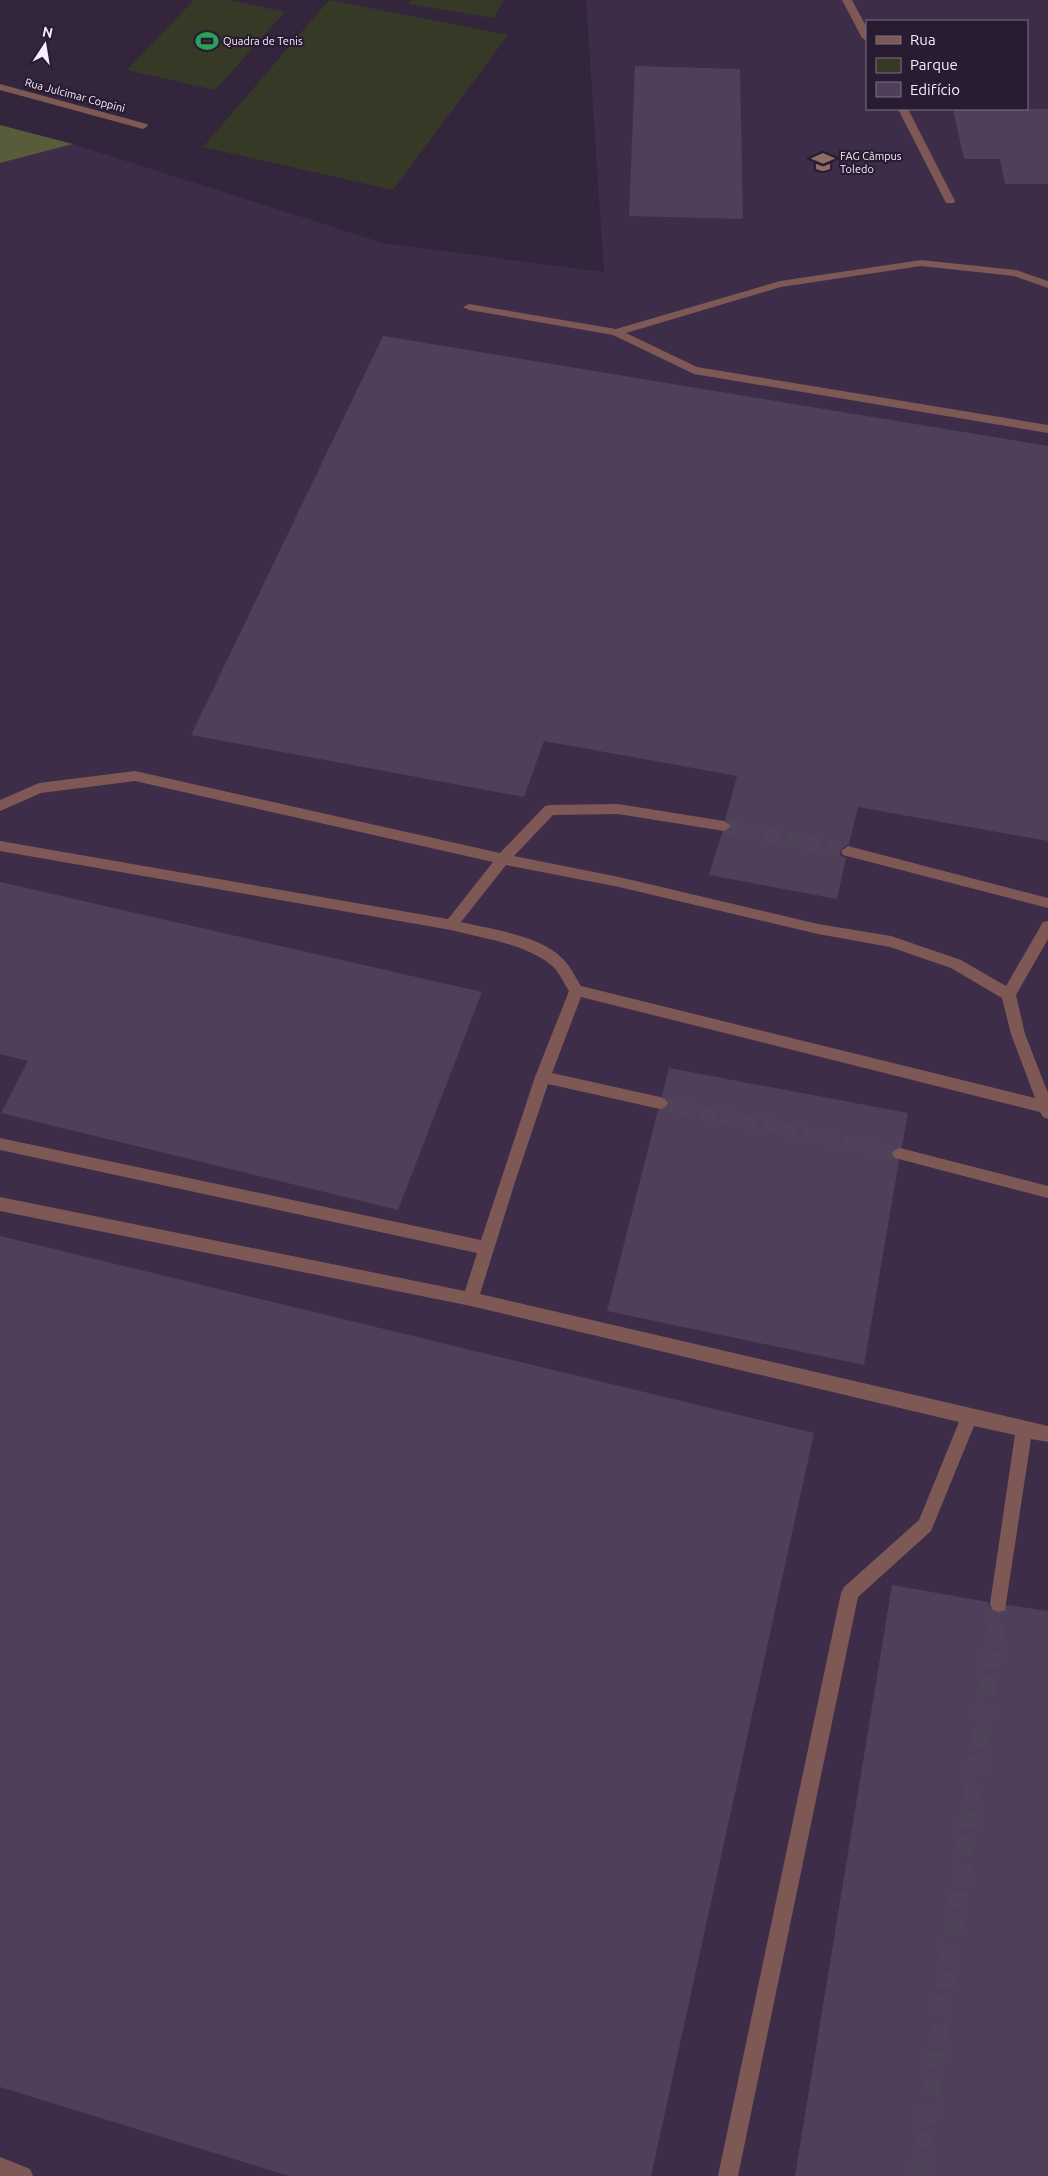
<svg xmlns="http://www.w3.org/2000/svg" width="1048" height="2176" font-family="Ubuntu,sans-serif">
<rect width="100%" height="100%" fill="#33253c"/>
<!-- built -->
<path fill="#3e2d49" fill-rule="evenodd" d="M586,0H1048V2176H0V163L73,144L383,243L604,272ZM867,21H1027V109H867Z"/>
<!-- green -->
<path fill="#373927" d="M194,0H229L285,12L215,90L127,70Z
M329,0L508,35L393,190L203,147Z
M410,0H504L493,18L408,4Z"/>
<!-- forest -->
<path fill="#585c3b" d="M0,125L73,144L0,163Z"/>
<!-- building -->
<path fill="#4f3f5a" d="M635,66L740,69L743,219L629,216Z
M953,109H1048V184H1005L1000,159H964Z
M383,336L1048,446V841L858,807L849,844L839,851L841,856L846,858L837,899L709,875L722,833L733,826L725,820L737,776L544,741L524,797L191,735Z
M0,882L482,992L398,1210L1,1113L28,1061L0,1054Z
M669,1068L908,1113L902,1147L894,1148L890,1154L894,1159L899,1161L864,1365L607,1311L658,1110L666,1109L670,1103L662,1096Z
M0,1236L814,1433L651,2176H289L0,2087Z
M892,1585L988,1602L991,1611L998,1614L1006,1612L1008,1605L1048,1611V2176H795Z"/>
<g fill="none" stroke-linecap="round" stroke-linejoin="round">
<!-- minor-tunnel-far1 -->
<path stroke="#504359" stroke-width="14" stroke-dasharray="14 7" stroke-linecap="butt" d="M724,826L848,851
M660,1103L900,1154"/>
<!-- minor-tunnel -->
<path stroke="#504359" stroke-width="18" stroke-dasharray="18 9" stroke-linecap="butt" d="M919,2176L999,1604"/>
<!-- minor -->
<path fill="#7d5854" fill-rule="evenodd" d="M842,0H852L867,28V41L862,38Z
M0,84L147,124L148,126L143,129L0,90Z
M898,109H908L955,201L954,203H946L945,201Z
M921,260L1016,270L1048,281V288L1014,276L921,266L781,287L626,333L697,367L1048,425V433L694,374L613,335L469,310L463,307L469,304L616,329L780,281Z
M135,771L500,853L545,806L550,805L618,804L724,821L731,826L724,831L618,814L553,815L514,856L619,877L818,924L891,936L961,960L1006,986L1043,922L1048,921V939L1016,995L1025,1034L1048,1093V1119L1043,1117L1040,1112L581,997L552,1073L660,1097L665,1099L668,1103L665,1107L660,1109L548,1084L515,1182L480,1294L1048,1426V1442L1031,1439L1005,1610L999,1612L993,1610L990,1604L1015,1435L974,1426L931,1531L858,1597L738,2176H718L841,1593L844,1587L919,1520L959,1422L471,1306L0,1211V1197L465,1291L477,1253L0,1150V1138L481,1240L535,1077L569,991C563,982 559,971 551,965C523,943 484,939 451,930L0,851V841L448,919L493,862L135,781L41,793L0,811V800L39,783ZM506,865L619,887L818,934L890,947L951,968L1002,998L1011,1034L1035,1098L581,986C575,977 571,967 563,959C542,936 491,929 461,922Z
M848,846L1048,898V908L843,855L841,851Z
M900,1148L1048,1186V1198L895,1158L892,1154L895,1150Z
M0,2157L30,2169L33,2176H0Z"/>
</g>
<!-- icons -->
<defs>
<symbol id="stadium-bare" viewBox="-9 -9 18 18"><path d="M0-5a6.5 5 0 1 0 0 10a6.5 5 0 1 0 0-10ZM-3.5-1.8h7v3.6h-7Z" fill="#2e9e5b" stroke="#291c32" stroke-width="2.5" paint-order="stroke"/></symbol>
<symbol id="university-bare" viewBox="-9 -9 18 18"><path d="M0-5L7-2L0 1L-7-2ZM-4 1L0 2.5L4 1V4Q0 6-4 4Z" fill="#8d6e63" stroke="#291c32" stroke-width="2.5" paint-order="stroke"/></symbol>
</defs>
<g fill-rule="evenodd">
<use href="#stadium-bare" x="191" y="25" width="32" height="32"/>
<use href="#university-bare" x="807" y="146" width="32" height="32"/>
</g>
<g text-anchor="middle" dominant-baseline="central" stroke-width="4.5" stroke-linejoin="round" paint-order="stroke">
<!-- far-poi labels -->
<g font-size="11" fill="#f7eefd" stroke="#291c32" text-anchor="start">
<text x="223" y="41">Quadra de Tenis</text>
<text x="840" y="156">FAG Câmpus<tspan x="840" dy="13">Toledo</tspan></text>
</g>
<!-- far-street labels -->
<g font-size="11" fill="#f7eefd" stroke="#291c32">
<text transform="translate(75 95) rotate(15)">Rua Julcimar Coppini</text>
</g>
</g>
<!-- legend -->
<rect x="866" y="20" width="162" height="90" fill="#291c32" stroke="#7b7083"/>
<rect x="876" y="36" width="25" height="8" fill="#7d5854" stroke="#7b7083"/>
<text x="910" y="45" font-size="15" fill="#f7eefd">Rua</text>
<rect x="876" y="58" width="25" height="15" fill="#373927" stroke="#7b7083"/>
<text x="910" y="70" font-size="15" fill="#f7eefd">Parque</text>
<rect x="876" y="82" width="25" height="15" fill="#4f3f5a" stroke="#7b7083"/>
<text x="910" y="95" font-size="15" fill="#f7eefd">Edifício</text>
<!-- north arrow -->
<g transform="translate(45 45) rotate(12)" stroke="#291c32" stroke-width="4" paint-order="stroke">
<path d="M0-4L9 19L0 12L-9 19Z" fill="#f7eefd"/>
<text y="-8" font-size="14" font-weight="bold" text-anchor="middle" fill="#f7eefd">N</text>
</g>
</svg>
